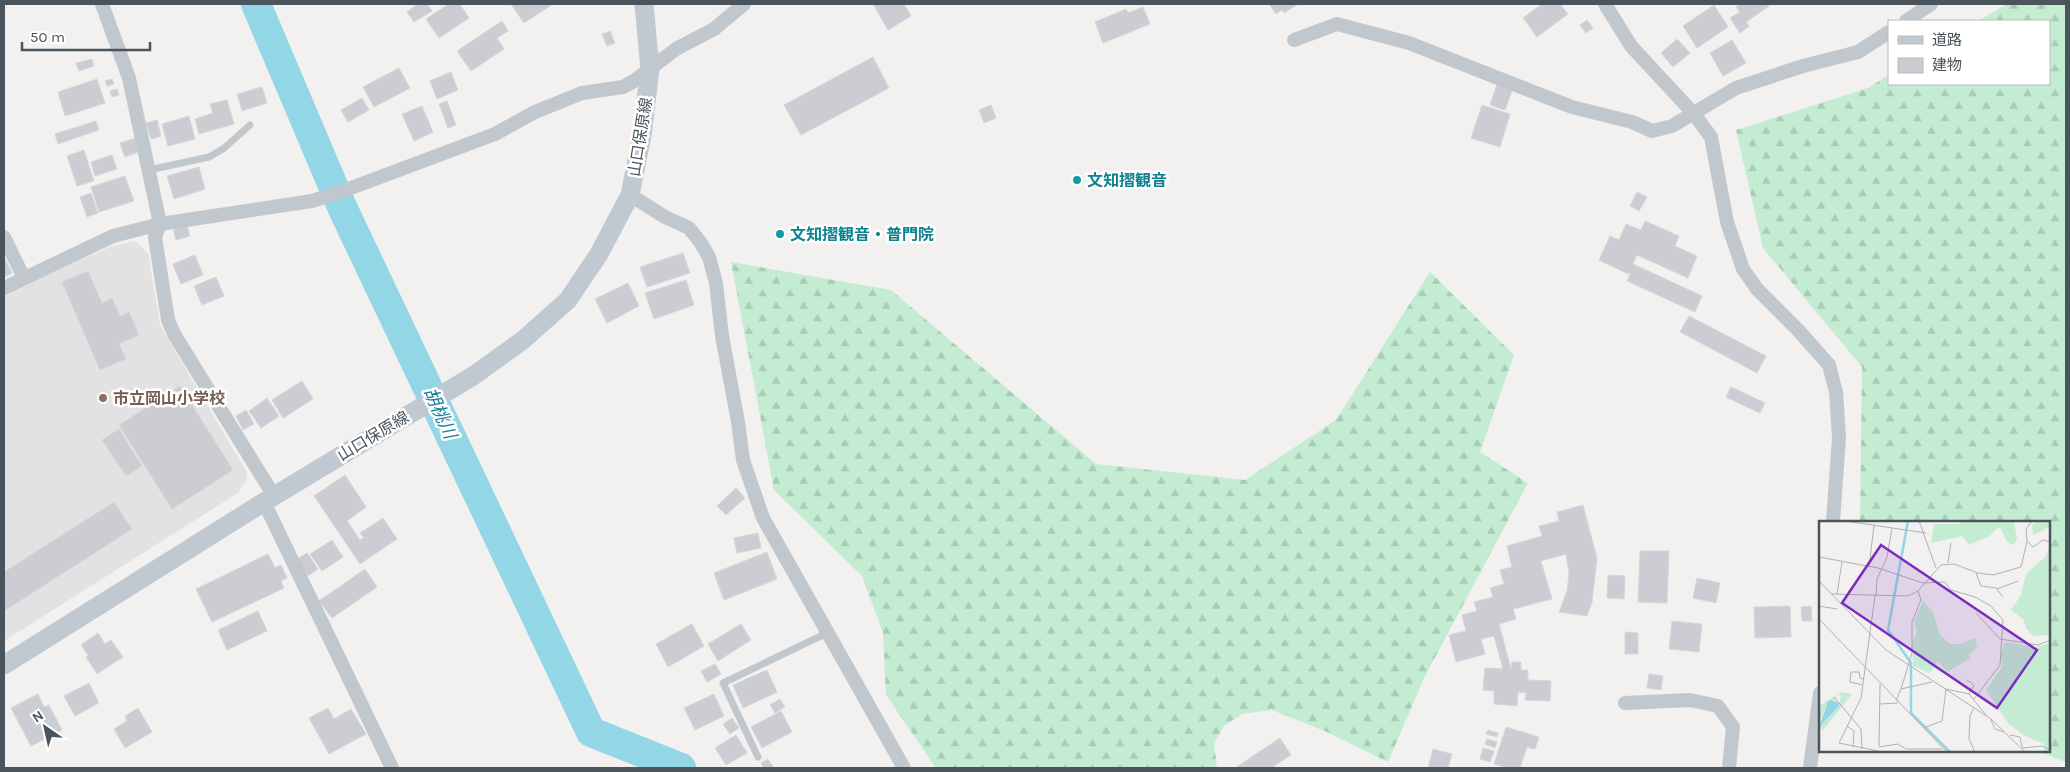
<svg xmlns="http://www.w3.org/2000/svg" width="2070" height="772" font-family="Karla,'Noto Sans JP',sans-serif">
<defs>
<pattern id="forest-firs" width="22" height="20" patternUnits="userSpaceOnUse" patternTransform="scale(1.25)"><rect width="22" height="20" fill="#c3ecd2"/><path d="M5 1l3.5 6h-7zM16 11l3.5 6h-7z" fill="#a9ccb7"/></pattern>
</defs>
<rect width="100%" height="100%" fill="#f3f0f0"/>
<!-- education -->
<path fill="#e3e2e2" d="M135,241L148,253L160,325L246,471L247,479L238,493L4,641V293L112,246Z"/>
<!-- forest -->
<path fill="url(#forest-firs)" d="M2007,4H2066V762L2037,751H2049V522H1860L1862,367L1763,248L1736,130L1868,88L1889,75V84H2049V21H1978Z
M731,262L891,290L1096,464L1245,480L1336,420L1430,272L1514,355L1480,452L1528,483L1424,678L1388,762L1327,732L1272,710L1242,714L1224,726L1214,743L1217,768H936L886,695L883,633L862,576L774,490Z"/>
<g fill="none" stroke-linecap="round" stroke-linejoin="round">
<!-- river -->
<path stroke="#93d6e6" stroke-width="30" d="M256,4L342,207L591,732L681,768"/>
</g>
<!-- building -->
<path fill="#cbcdd2" stroke="#d5d7db" d="M418,4H427L432,11L414,22L407,12Z
M449,4H460L469,18L439,38L426,19Z
M511,4H553L524,23Z
M873,4H904L911,16L888,30Z
M1269,4H1298L1284,13L1282,10L1276,14Z
M1542,4H1560L1568,14L1537,37L1523,18Z
M1740,4H1768L1769,6L1746,22L1749,26L1740,33L1730,18L1740,12L1736,7Z
M1714,5L1728,27L1697,48L1683,26Z
M1143,7L1150,24L1103,43L1095,22L1126,9L1128,13Z
M1587,20L1593,28L1586,33L1580,25Z
M502,21L508,31L497,38L504,49L471,71L457,51Z
M610,31L615,43L607,46L602,34Z
M1677,39L1690,53L1673,67L1661,53Z
M1732,40L1746,63L1723,76L1710,53Z
M873,57L889,88L801,135L784,105Z
M92,59L94,66L79,71L76,63Z
M399,68L410,88L374,107L363,87Z
M451,72L458,90L437,99L430,81Z
M97,79L105,103L65,116L58,92Z
M112,79L114,84L107,86L105,81Z
M1498,82L1513,88L1505,110L1490,105Z
M262,87L267,103L242,111L237,94Z
M117,89L119,95L112,97L110,91Z
M362,98L369,110L348,122L341,110Z
M227,100L234,124L199,134L195,119L213,113L210,104Z
M447,101L456,125L448,128L439,104Z
M991,105L996,118L984,123L979,110Z
M1482,105L1510,114L1500,147L1471,138Z
M422,106L433,132L414,141L402,114Z
M189,116L195,139L168,146L162,124Z
M157,120L161,136L151,139L146,123Z
M96,121L99,130L58,144L55,134Z
M136,138L141,151L125,157L120,143Z
M84,150L94,181L77,186L67,156Z
M112,155L117,169L95,176L91,162Z
M199,167L205,189L174,199L167,176Z
M125,176L134,201L99,212L91,187Z
M1637,192L1647,197L1639,211L1630,206Z
M91,193L98,213L87,217L80,197Z
M1645,221L1679,236L1675,246L1697,256L1688,278L1637,255L1633,264L1702,296L1695,312L1627,281L1631,272L1628,274L1599,260L1610,236L1619,240L1626,224L1641,230Z
M186,223L190,236L176,240L173,228Z
M683,253L690,273L647,287L640,267Z
M195,255L203,275L181,284L173,264Z
M4,257L12,273L4,277Z
M88,271L102,303L112,298L120,316L129,312L139,335L119,344L126,359L100,370L62,282Z
M216,277L224,296L202,305L194,286Z
M686,280L694,305L654,319L645,293Z
M628,283L639,306L607,323L595,299Z
M1689,316L1766,356L1757,373L1680,332Z
M302,381L313,399L283,418L272,400Z
M180,386L233,470L172,509L119,425Z
M1731,387L1765,403L1760,413L1726,397Z
M267,398L279,416L261,428L249,411Z
M246,410L254,424L243,430L236,416Z
M119,429L142,466L126,476L102,440Z
M345,475L366,507L347,521L360,540L364,538L360,533L383,518L397,539L360,564L314,496Z
M736,488L745,498L726,515L717,506Z
M114,502L132,529L4,611V572Z
M1583,505L1597,558L1592,602L1587,616L1559,612L1567,591L1569,574L1566,554L1541,561L1552,599L1513,609L1516,619L1499,624L1511,669L1512,662H1521V670H1528V680L1551,681L1550,701L1525,700L1526,693L1518,692L1517,706L1494,704V691L1483,690L1485,668L1503,669L1494,636L1481,639L1485,654L1456,662L1449,635L1466,631L1462,615L1477,611L1474,602L1493,597L1490,588L1504,584L1500,570L1512,567L1507,546L1542,536L1539,526L1559,521L1557,512Z
M758,533L761,548L737,553L734,538Z
M332,540L343,557L322,571L310,554Z
M1640,551H1669L1667,603L1638,602Z
M767,552L777,579L724,600L714,573Z
M307,553L318,569L308,576L297,559Z
M268,554L275,568L281,565L287,578L281,581L284,588L212,622L196,589Z
M365,569L377,587L332,618L319,601Z
M1608,575L1625,576L1624,599L1607,598Z
M1697,578L1720,583L1716,603L1693,598Z
M1790,606L1791,637L1755,638L1754,607Z
M1811,606L1812,621H1802L1801,607Z
M258,611L267,631L227,650L218,630Z
M1672,621L1702,624L1699,652L1669,649Z
M692,624L704,646L668,667L656,644Z
M741,624L751,640L718,661L708,644Z
M1625,632L1638,633V654H1625Z
M98,633L105,644L111,640L123,657L97,674L86,657L88,655L81,645Z
M715,664L721,674L707,682L701,671Z
M767,670L777,692L743,708L733,685Z
M1649,674L1663,676L1661,690L1647,688Z
M89,683L99,703L75,716L64,696Z
M38,694L44,707L49,705L62,730L31,746L11,708Z
M714,694L724,716L695,730L684,708Z
M780,699L785,707L775,713L770,705Z
M138,708L152,732L125,748L114,729L127,721L125,716Z
M328,708L334,719L351,709L366,734L329,754L309,718Z
M781,711L792,732L762,748L751,727Z
M732,718L739,728L730,734L723,724Z
M1506,727L1539,737L1535,749L1527,747L1520,768H1508L1494,764Z
M1488,730L1498,733L1497,737L1486,734Z
M736,735L747,753L726,765L715,748Z
M1280,738L1291,755L1271,768H1235Z
M1487,739L1497,742L1495,748L1485,744Z
M1483,748L1494,751L1490,762L1480,759Z
M1433,749L1452,754L1448,768H1428Z
M768,759L774,768H764L761,763Z"/>
<g fill="none" stroke-linecap="round" stroke-linejoin="round">
<!-- lane -->
<path stroke="#c0c8ce" stroke-width="7" d="M149,170L209,157L223,149L250,125
M758,757L723,683L827,633"/>
<!-- street -->
<path stroke="#c0c8ce" stroke-width="14" d="M102,4L129,78L160,224L155,237L168,320L174,334L274,496
M1605,4L1631,46L1694,114L1711,137L1727,222L1743,269L1757,289L1798,330L1829,365L1836,392L1839,437L1833,522
M1906,21L1931,4
M1294,40L1337,24L1409,43L1572,107L1632,122L1652,131L1672,126L1736,88L1803,66L1858,52L1889,32
M630,195L665,217L689,228L701,243L709,257L716,283L722,336L738,422L743,460L763,518L904,768
M4,237L24,278
M4,288L113,236L160,224L312,201L343,191L495,134L535,112L582,93L623,87L634,81L676,49L714,29L744,4
M264,502L392,768
M1625,703L1690,700L1718,706L1733,727L1729,768
M1810,768L1820,693"/>
<!-- secondary -->
<path stroke="#c0c9d2" stroke-width="19" d="M4,665L264,502L473,376L523,340L568,300L599,254L630,195L642,135L650,69L644,4"/>
</g>
<!-- markers -->
<g fill="#0f9aa8" stroke="#fff" stroke-width="2">
<circle cx="1077" cy="180" r="5"/>
<circle cx="780" cy="234" r="5"/>
</g>
<circle fill="#8d6e63" stroke="#fff" stroke-width="2" cx="103" cy="398" r="5"/>
<g text-anchor="middle" dominant-baseline="central" stroke-width="5" stroke-linejoin="round" paint-order="stroke">
<!-- street labels -->
<g font-size="16" fill="#4a545c" stroke="#fff">
<text transform="translate(640 137) rotate(-81)">山口保原線</text>
<text transform="translate(373 436) rotate(-31)">山口保原線</text>
</g>
<!-- culture labels -->
<g font-size="16" font-weight="bold" fill="#0d838f" stroke="#fff" text-anchor="start">
<text x="1087" y="180">文知摺観音</text>
<text x="790" y="234">文知摺観音・普門院</text>
</g>
<!-- education labels -->
<g font-size="16" font-weight="bold" fill="#785e54" stroke="#fff" text-anchor="start">
<text x="113" y="398">市立岡山小学校</text>
</g>
<!-- water labels -->
<g font-size="18" font-style="italic" fill="#17819a" stroke="#fff">
<text transform="translate(440 413) rotate(65)">胡桃川</text>
</g>
</g>
<!-- overview -->
<g transform="translate(1819 521)">
<rect width="231" height="231" fill="#f3f0f0"/>
<path d="M144,0H195L198,18L194,24L188,21L182,8L178,7L171,15L150,24L143,15L112,22L115,3H141ZM219,0H231V6L214,14L213,4ZM231,24V114L215,115L207,108L205,99L192,89L202,74L207,53L227,35ZM104,80L114,91L121,114L131,123H141L156,117L158,127L150,133L152,137L128,151L119,140L111,152L94,145L93,121L98,111L95,100ZM186,121L218,126L231,122V231H225V223L204,214L189,202L167,169L183,146L182,132ZM22,171L33,173L4,209L0,206L20,185L22,174L18,173L16,179L9,180L0,201V185Z" fill="#c3ecd2"/>
<path d="M12,179L20,182V185L0,206L9,180Z" fill="#93d6e6"/>
<path fill="none" stroke="#93d6e6" stroke-width="2.5" d="M89,0L69,109L92,142V192L131,231"/>
<path fill="none" stroke="#afb2b5" stroke-width="1" d="M27,0L107,12M100,0L117,47M208,20L207,8L213,0M0,36L59,47L104,62L126,61L132,69L156,76L172,85L184,99L181,144L155,178M129,42L132,22M50,46L55,4M157,52L162,65L177,67L184,76M0,60L67,129L172,198L206,231M178,68L199,60M12,73L89,75L99,70L122,44L135,43L159,52L174,54L202,46L208,20L214,26L224,19L232,21M18,73L23,41M56,75L42,177L20,222L59,230M57,75L58,58L68,36L73,7M0,85L18,88M157,92L181,118L219,124L232,119M0,98L128,231M44,164L31,161L32,151H40L41,157L45,158M82,168L93,132V101L102,79L99,70M150,173L167,194M15,176L42,208L43,228M77,180L82,168L113,161M61,183L79,182M155,187L151,195L150,218L156,231M172,199L176,208L185,211M28,205L35,210L34,226M104,207L123,200L127,168L150,173L155,164L148,159M191,214L201,216L203,226M60,225L61,163M60,226L79,223L87,228H123M203,227L223,225L232,229"/>
<path fill="#7b2cbf" fill-opacity="0.15" stroke="#7b2cbf" stroke-width="2.5" d="M62,24L218,129L178,187L23,82Z"/>
<rect width="231" height="231" fill="none" stroke="#4a545c" stroke-width="2.5"/>
</g>
<!-- border -->
<rect width="2070" height="772" fill="none" stroke="#4a545c" stroke-width="10"/>
<!-- legend -->
<rect x="1888" y="20" width="162" height="65" fill="#ffffff" stroke="#b7bbbe"/>
<rect x="1898" y="36" width="25" height="8" fill="#c0c9d2" stroke="#b7bbbe"/>
<text x="1932" y="45" font-size="15" fill="#4a545c">道路</text>
<rect x="1898" y="58" width="25" height="15" fill="#cbcdd2" stroke="#b7bbbe"/>
<text x="1932" y="70" font-size="15" fill="#4a545c">建物</text>
<!-- north arrow -->
<g transform="translate(45 727) rotate(326)" stroke="#ffffff" stroke-width="4" paint-order="stroke">
<path d="M0-4L9 19L0 12L-9 19Z" fill="#4a545c"/>
<text y="-8" font-size="14" font-weight="bold" text-anchor="middle" fill="#4a545c">N</text>
</g>
<!-- scale -->
<path d="M22 42v8h128v-8" fill="none" stroke="#4a545c" stroke-width="2.5"/>
<text x="30" y="42" font-size="15" fill="#4a545c" stroke="#ffffff" stroke-width="4" paint-order="stroke">50 m</text>
</svg>
